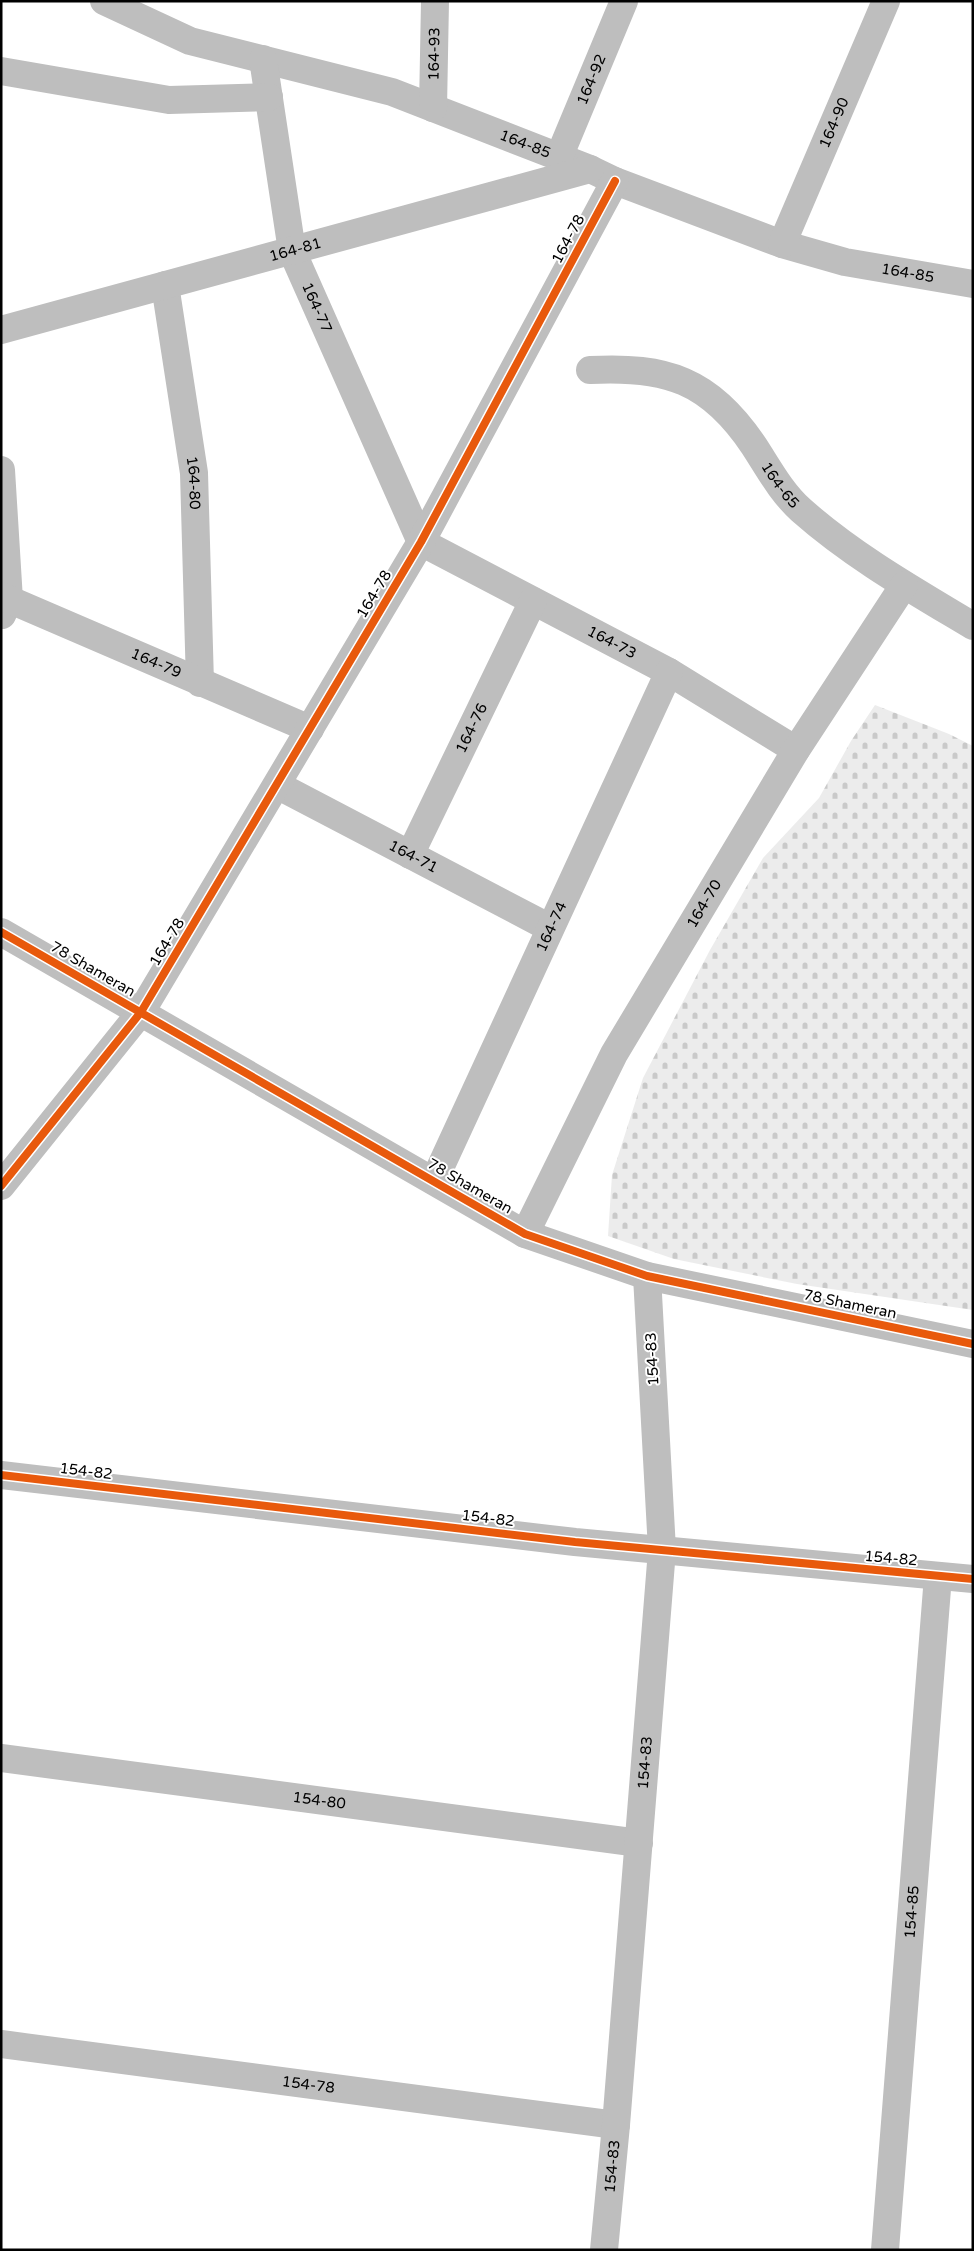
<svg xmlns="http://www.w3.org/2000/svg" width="974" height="2251" font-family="'Varela Round',sans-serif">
<defs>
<pattern id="cemetery-stones" width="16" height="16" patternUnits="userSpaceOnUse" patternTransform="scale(1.25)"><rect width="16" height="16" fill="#ececec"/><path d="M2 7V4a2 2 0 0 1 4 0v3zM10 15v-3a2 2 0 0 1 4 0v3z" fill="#c9c9c9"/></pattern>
</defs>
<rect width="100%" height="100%" fill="#fff"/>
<!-- cemetery -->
<path fill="url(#cemetery-stones)" d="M875,705L949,734L973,746V1310L797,1284L674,1259L608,1236L612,1175L643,1078L710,950L763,858L819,798L851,741Z"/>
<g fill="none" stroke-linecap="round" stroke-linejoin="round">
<!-- minor -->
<g stroke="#bebebe" stroke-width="28">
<path id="s1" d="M104,1L190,41L392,92L590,169L615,181L782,244L845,262L973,284"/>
<path id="s2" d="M263,59L292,251L421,542L669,672L796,750"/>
<path d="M1,71L169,100L269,97"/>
<path id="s3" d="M433,108L435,1"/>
<path id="s4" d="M559,157L624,1"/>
<path id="s5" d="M782,244L886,1"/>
<path id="s6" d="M165,285L194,473L200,683"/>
<path id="s7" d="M1,330L590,169"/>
<path id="s8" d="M590,370C666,366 710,380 754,446C769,469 781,492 801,510C853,556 913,590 973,626"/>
<path d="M1,470L9,600L2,615"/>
<path id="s9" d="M1,596L310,729"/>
<path id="s10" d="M277,785L550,928"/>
<path id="s11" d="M410,855L533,601"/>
<path d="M1,932L525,1234L647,1276L973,1344"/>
<path id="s12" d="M434,1181L669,672"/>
<path d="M1,1186L141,1012L421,542L615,181"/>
<path id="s13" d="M525,1234L614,1054L796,750L904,585"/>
<path d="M1,1475L575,1542L973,1579"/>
<path id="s14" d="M1,1758L639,1843"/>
<path id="s15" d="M1,2044L616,2125"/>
<path id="s16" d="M604,2250L616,2125L662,1550L647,1276"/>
<path id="s17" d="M885,2250L938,1576"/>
</g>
<defs>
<path id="cycleway" d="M1,932L525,1234L647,1276L973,1344
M1,1186L141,1012L421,542L615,181
M1,1475L575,1542L973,1579"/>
</defs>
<!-- cycleway casing -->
<use href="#cycleway" stroke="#fff" stroke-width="11"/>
<!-- cycleway -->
<use href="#cycleway" stroke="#e8590c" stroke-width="8"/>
</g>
<g text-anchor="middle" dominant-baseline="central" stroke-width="4" stroke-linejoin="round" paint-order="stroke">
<!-- street labels -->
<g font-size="15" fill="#000" stroke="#fff">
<text stroke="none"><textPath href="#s3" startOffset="54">164-93</textPath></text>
<text stroke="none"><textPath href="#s4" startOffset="84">164-92</textPath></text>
<text stroke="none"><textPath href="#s5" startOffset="132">164-90</textPath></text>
<text stroke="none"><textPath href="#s1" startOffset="446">164-85</textPath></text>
<text transform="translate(568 239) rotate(-62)">164-78</text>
<text stroke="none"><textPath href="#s7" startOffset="305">164-81</textPath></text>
<text stroke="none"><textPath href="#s1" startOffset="851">164-85</textPath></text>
<text stroke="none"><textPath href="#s2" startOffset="256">164-77</textPath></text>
<text stroke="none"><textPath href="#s6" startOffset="200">164-80</textPath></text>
<text stroke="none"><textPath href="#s8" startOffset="239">164-65</textPath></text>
<text transform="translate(374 594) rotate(-59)">164-78</text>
<text stroke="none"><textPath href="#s2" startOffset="728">164-73</textPath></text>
<text stroke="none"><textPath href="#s9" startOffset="169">164-79</textPath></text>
<text stroke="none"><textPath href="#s11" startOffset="141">164-76</textPath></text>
<text stroke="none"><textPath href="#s10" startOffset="154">164-71</textPath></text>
<text stroke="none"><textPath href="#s13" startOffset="376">164-70</textPath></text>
<text stroke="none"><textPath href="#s12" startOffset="280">164-74</textPath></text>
<text transform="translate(167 942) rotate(-59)">164-78</text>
<text transform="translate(93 969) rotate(30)">78 Shameran</text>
<text transform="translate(470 1186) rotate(30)">78 Shameran</text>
<text transform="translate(850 1304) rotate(12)">78 Shameran</text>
<text transform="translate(652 1359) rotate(-93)">154-83</text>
<text transform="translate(86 1471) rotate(7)">154-82</text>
<text transform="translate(488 1518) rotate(7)">154-82</text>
<text transform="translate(891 1558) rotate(5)">154-82</text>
<text stroke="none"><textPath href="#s16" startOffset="489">154-83</textPath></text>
<text stroke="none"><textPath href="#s14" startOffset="321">154-80</textPath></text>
<text stroke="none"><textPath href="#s17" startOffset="339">154-85</textPath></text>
<text stroke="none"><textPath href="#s15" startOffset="310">154-78</textPath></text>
<text stroke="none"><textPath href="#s16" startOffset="84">154-83</textPath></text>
</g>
</g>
<!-- border -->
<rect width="974" height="2251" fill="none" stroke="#000000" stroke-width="5"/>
</svg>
